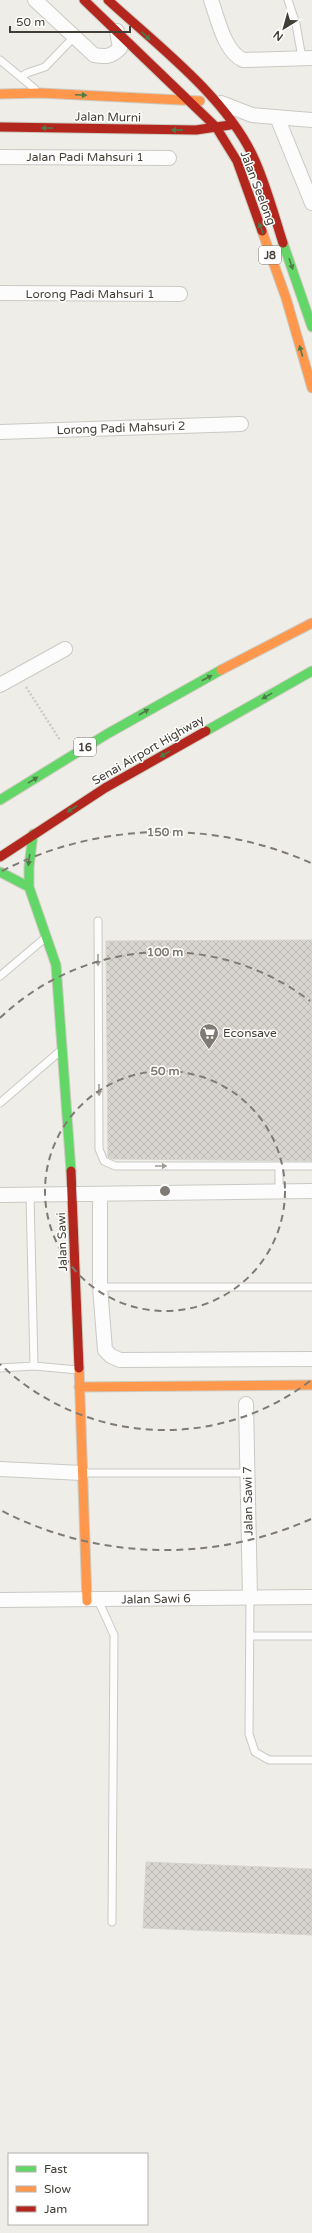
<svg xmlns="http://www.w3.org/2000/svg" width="312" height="2233" font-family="'Varela Round',sans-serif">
<defs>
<pattern id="building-cross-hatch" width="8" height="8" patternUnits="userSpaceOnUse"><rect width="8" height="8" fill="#d8d5d0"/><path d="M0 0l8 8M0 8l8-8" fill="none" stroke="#bbb8b3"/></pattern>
</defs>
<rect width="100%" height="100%" fill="#eeede8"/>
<!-- building -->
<path fill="url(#building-cross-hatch)" stroke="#d6d4ce" d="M312,940V1161L112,1159L108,1157L106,941Z
M146,1862L312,1869V1935L143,1928Z"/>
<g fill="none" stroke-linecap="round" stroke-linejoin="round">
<defs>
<path id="lane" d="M288,0L296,24L302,58
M0,60L35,89
M21,77L27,73L45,67L74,37
M98,921L99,1149L104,1161L115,1166H312
M0,976L45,938
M0,1103L59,1052
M279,1191V1166
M30,1195L34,1366L78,1370
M100,1287H312
M0,1368L34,1366
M84,1473H248
M250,1597L249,1734L255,1752L269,1760H312
M98,1600L114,1635L112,1922
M251,1636H312"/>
<path id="street" d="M35,0L94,55C106,57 111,57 120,48L117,31
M211,0C218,19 224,51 243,60L312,58
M221,103L252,115L312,120
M277,117L312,203
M0,157L169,158
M0,293L180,294
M0,432L241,424
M0,685L65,649
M100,1194V1287L105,1350L111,1356L120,1360L312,1359
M0,1195L312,1191
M246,1404L250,1597
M0,1469L82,1473
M0,1600L312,1597"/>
<path id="fast" d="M283,243L312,327
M206,731L312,671
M0,800L107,734L221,670
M33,834L29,867V887L56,965L71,1171
M0,872L29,887"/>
<path id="slow" d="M0,94L40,93L200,101
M262,231L286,298L312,388
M221,670L312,623
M79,1368L87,1601
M79,1387L312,1385"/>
<path id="jam" d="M84,0L216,127L237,161L262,231
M108,0C157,45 223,95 252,154C265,180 274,215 283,243
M0,127L196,130L230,125
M0,857L105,788L206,731
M71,1171L79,1368"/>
</defs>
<!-- lane casing -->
<use href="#lane" stroke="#cac9c4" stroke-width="9"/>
<!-- street casing -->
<use href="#street" stroke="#cac9c4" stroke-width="16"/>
<!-- fast casing -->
<use href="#fast" stroke="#cdcabf" stroke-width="11"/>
<!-- slow casing -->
<use href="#slow" stroke="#cdcabf" stroke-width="11"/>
<!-- jam casing -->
<use href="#jam" stroke="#cdcabf" stroke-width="11"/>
<!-- path -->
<path stroke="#cccbc7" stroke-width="2.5" stroke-dasharray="2 2" stroke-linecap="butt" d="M26,687L60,740"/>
<!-- lane -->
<use href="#lane" stroke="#fcfcfc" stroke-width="7"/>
<!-- street -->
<use href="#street" stroke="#fcfcfc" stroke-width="14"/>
<!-- fast -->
<use href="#fast" stroke="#63d668" stroke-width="9"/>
<!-- slow -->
<use href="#slow" stroke="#ff974d" stroke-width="9"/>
<!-- jam -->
<use href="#jam" stroke="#b3261e" stroke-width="9"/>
</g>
<!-- one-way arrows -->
<defs><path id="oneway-solid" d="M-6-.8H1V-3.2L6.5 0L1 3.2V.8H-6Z"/></defs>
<g fill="#507b49">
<use href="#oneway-solid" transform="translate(146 36) rotate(43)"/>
<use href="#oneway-solid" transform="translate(81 95) rotate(3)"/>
<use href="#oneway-solid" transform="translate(47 128) rotate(-179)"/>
<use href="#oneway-solid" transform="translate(177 130) rotate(-179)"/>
<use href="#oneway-solid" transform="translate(261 228) rotate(-110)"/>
<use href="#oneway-solid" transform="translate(291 264) rotate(71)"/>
<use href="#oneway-solid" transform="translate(301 351) rotate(-106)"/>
<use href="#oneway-solid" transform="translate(207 678) rotate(-28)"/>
<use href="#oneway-solid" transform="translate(267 696) rotate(151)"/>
<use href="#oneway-solid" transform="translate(144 712) rotate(-30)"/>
<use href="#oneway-solid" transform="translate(165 754) rotate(150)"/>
<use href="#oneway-solid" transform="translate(33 780) rotate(-32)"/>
<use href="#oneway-solid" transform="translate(72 809) rotate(147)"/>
<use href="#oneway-solid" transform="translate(29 860) rotate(98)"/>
</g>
<g fill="#a09d98">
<use href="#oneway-solid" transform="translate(98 960) rotate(90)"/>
<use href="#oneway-solid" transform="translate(99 1090) rotate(90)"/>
<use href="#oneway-solid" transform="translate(161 1166)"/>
</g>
<!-- distance rings -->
<g fill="none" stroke="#7f7b74" stroke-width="2" stroke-dasharray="7 5">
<circle cx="165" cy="1191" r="120"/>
<path d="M310 1381A239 239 0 0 1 0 1364M0 1018A239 239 0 0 1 310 1001"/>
<path d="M311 1519A359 359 0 0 1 2 1511M2 871A359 359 0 0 1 311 863"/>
</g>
<!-- icons -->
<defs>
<symbol id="supermarket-pin" viewBox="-11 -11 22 30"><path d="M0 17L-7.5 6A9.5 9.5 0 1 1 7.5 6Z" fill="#7f7b74" stroke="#fff"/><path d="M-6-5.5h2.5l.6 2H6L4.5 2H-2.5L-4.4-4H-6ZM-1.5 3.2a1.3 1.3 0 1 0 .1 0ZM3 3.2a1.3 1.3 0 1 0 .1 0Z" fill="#fff"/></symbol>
</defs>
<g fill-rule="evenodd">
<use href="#supermarket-pin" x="198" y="1022" width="22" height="30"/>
</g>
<g text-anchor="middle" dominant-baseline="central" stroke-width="3" stroke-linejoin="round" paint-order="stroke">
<!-- shield labels -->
<g fill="#fff" stroke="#7b7872" stroke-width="1">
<rect x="259" y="246" width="22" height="18" rx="3"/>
<rect x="74" y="738" width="22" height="18" rx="3"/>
</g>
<g font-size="11" font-weight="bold" fill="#433e35">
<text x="270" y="255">J8</text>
<text x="85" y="747">16</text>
</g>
<!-- street labels -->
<g font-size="12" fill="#433e35" stroke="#fff">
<text transform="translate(108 117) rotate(1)">Jalan Murni</text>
<text x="85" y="157">Jalan Padi Mahsuri 1</text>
<text transform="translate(258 188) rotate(69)">Jalan Seelong</text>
<text x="90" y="294">Lorong Padi Mahsuri 1</text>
<text transform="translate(121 428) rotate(-2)">Lorong Padi Mahsuri 2</text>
<text transform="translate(148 750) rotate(-30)">Senai Airport Highway</text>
<text transform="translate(62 1242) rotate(-92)">Jalan Sawi</text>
<text transform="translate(248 1501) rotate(-91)">Jalan Sawi 7</text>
<text transform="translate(156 1599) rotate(-1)">Jalan Sawi 6</text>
</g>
<!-- poi labels -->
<g font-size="12" fill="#433e35" stroke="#fff" text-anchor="start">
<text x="223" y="1033">Econsave</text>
</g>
</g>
<circle cx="165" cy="1191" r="6" fill="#7f7b74" stroke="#fff" stroke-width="2"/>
<g font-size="12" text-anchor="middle" font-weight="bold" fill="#7f7b74" stroke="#fff" stroke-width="3" stroke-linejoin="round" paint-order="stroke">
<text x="165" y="836">150 m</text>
<text x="165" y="956">100 m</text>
<text x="165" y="1075">50 m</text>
</g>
<!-- legend -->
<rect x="8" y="2153" width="140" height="72" fill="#ffffff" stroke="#b4b2ae"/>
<rect x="16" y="2166" width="20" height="6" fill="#63d668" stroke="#b4b2ae"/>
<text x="44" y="2173" font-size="12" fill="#433e35">Fast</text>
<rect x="16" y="2186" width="20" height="6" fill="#ff974d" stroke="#b4b2ae"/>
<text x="44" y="2193" font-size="12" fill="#433e35">Slow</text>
<rect x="16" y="2206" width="20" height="6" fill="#b3261e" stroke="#b4b2ae"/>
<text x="44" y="2213" font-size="12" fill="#433e35">Jam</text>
<!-- north arrow -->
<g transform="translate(284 28) rotate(217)" stroke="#ffffff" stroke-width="3" paint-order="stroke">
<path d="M0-3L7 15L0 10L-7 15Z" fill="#433e35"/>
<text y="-6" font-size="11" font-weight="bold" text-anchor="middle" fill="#433e35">N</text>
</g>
<!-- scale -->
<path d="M10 26v6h120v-6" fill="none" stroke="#433e35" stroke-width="2"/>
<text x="16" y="26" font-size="12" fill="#433e35" stroke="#ffffff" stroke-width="3" paint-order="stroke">50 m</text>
</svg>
